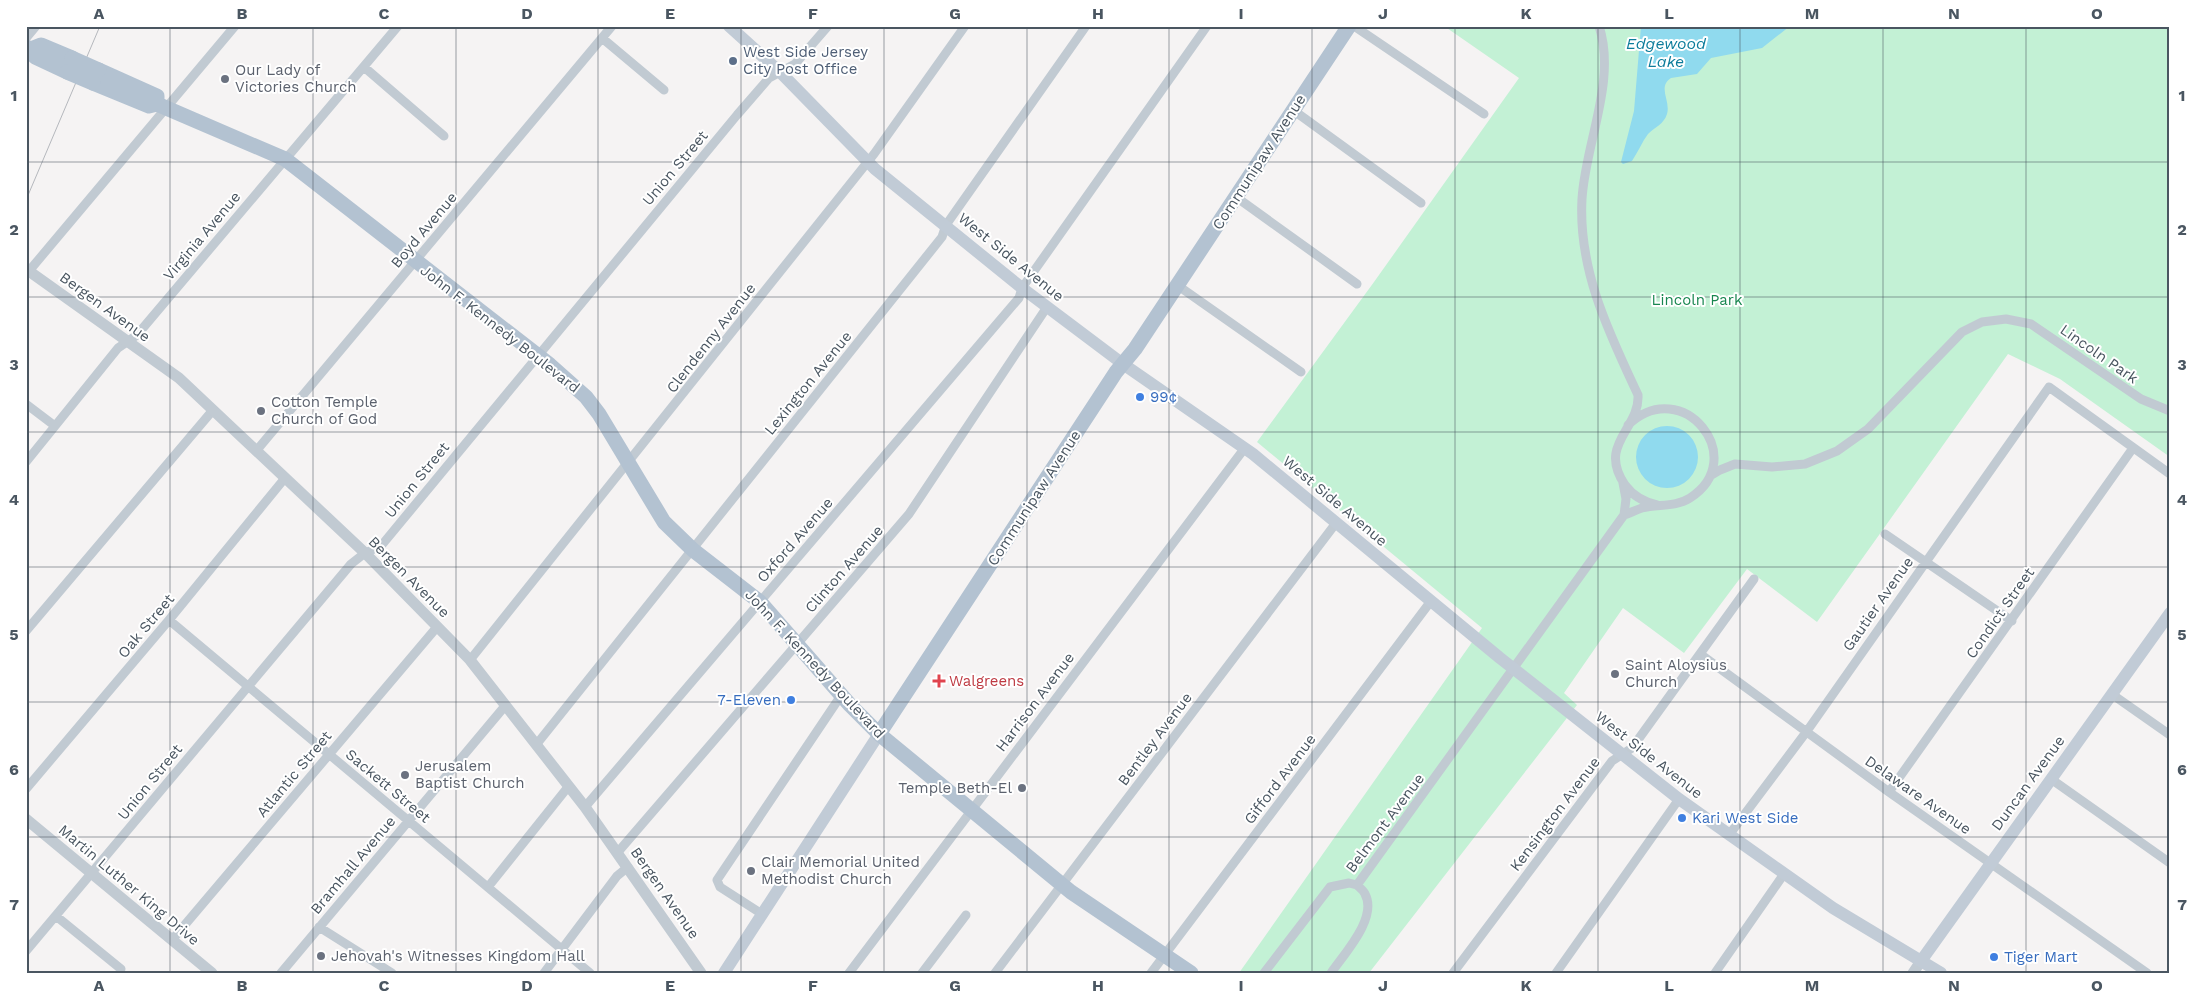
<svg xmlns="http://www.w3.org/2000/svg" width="2196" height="999" font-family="'Work Sans',sans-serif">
<rect width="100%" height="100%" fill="#f5f3f3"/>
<!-- green -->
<path fill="#c3f1d5" d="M1444,26H2170V457L2060,379L2008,354L1817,622L1747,569L1684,653L1623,608L1564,693L1577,705L1369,973H1239L1482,628L1257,442L1374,282L1519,78Z"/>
<!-- water -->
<path fill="#90daee" d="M1641,26H1790L1762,48L1711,58L1697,74L1671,78C1657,87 1671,101 1667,114C1664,124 1655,127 1648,134C1642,142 1638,152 1632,161L1623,164L1621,162L1634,111Z
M1636 457a31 31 0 1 1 62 0a31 31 0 1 1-62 0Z"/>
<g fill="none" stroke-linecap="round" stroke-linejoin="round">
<!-- minor -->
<path stroke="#c1cad2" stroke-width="9" d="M1354,26L1484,114
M1599,26C1617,81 1585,144 1582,199C1578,270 1609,333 1638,395C1640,429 1597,444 1625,485C1633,496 1644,502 1657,505
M26,38L36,26
M602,38L664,90
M364,67L444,136
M1293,110L1421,203
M1236,197L1357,284
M29,271L235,26
M1177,285L1301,372
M26,404L55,426
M256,451L612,26
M26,462L118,348L137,335L398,26
M1710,476L1720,470L1735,464L1772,467L1805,464L1837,451L1868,429L1962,332L1982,322L2006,319L2031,324L2141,399L2170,411
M1623,483L1626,499L1624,515
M1885,534L2012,621
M169,620L590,973
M26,631L213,410
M1700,654L1889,792L2147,973
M470,660L874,154L965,26
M2113,695L2170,735
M536,745L942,237L946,225L1086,26
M2051,779L2170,863
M26,789L169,620L285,478
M1889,792L2133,448
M585,807L1019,298L1022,288L1207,26
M1729,835L1807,731L2049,387L2170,474
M618,852L909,514L1047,307
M1357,885L1624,515C1630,513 1636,510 1642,508C1658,504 1676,507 1690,498C1751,459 1683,373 1628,425
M488,887L568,787
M762,914L720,887L717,880L842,694
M56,916L121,969
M319,927L392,973
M172,940L437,627
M26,951L351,564L365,553L381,546L737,115L769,78L795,64L828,26
M281,973L505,706
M544,973L617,876L628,867
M849,973L1244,449
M922,973L966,915
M995,973L1336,523
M1151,973L1431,601
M1264,973L1330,887L1349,883L1357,885
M1331,973C1344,954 1378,918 1365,894C1364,891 1360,888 1357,885
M1453,973L1612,761L1632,748L1754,579
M1556,973L1679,799
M1715,973L1784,874"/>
<!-- tertiary -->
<path stroke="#c1cad2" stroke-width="11" d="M26,269L179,378L365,553L470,660L585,807L701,973
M26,819L212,973
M1913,973L1921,961"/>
<!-- secondary -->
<path stroke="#c1cbd6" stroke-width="12" d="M729,26L781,73L875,169L1022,288L1123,364L1253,454L1500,658L1679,799L1833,908L1941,973
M1921,961L2170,613
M724,973L879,734"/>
<!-- primary -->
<path stroke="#b3c2d1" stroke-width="15" d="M26,47L31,49L35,57L67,72
M31,49L41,45L72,58
M99,70L157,96V104
M93,83L149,106L157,104L285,159L550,365L586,397L599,414L664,522L693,550L760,602L850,705L879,734L1071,892L1191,973
M879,734L1116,372L1135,349L1349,26"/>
<!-- tram -->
<path stroke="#b5b8bd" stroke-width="1" d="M26,200L100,26"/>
<!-- primary-bridge -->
<path stroke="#b3c2d1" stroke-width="15" d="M72,58L99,70
M67,72L93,83"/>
</g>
<!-- grid -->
<path fill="none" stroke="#4a5661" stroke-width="1" stroke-opacity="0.55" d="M170,26V973M313,26V973M456,26V973M598,26V973M741,26V973M884,26V973M1027,26V973M1169,26V973M1312,26V973M1455,26V973M1598,26V973M1740,26V973M1883,26V973M2026,26V973M26,162H2170M26,297H2170M26,432H2170M26,567H2170M26,702H2170M26,837H2170"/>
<!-- markers -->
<circle fill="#5c6f8a" stroke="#fff" stroke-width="2" cx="733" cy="61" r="5"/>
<g fill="#6b7280" stroke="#fff" stroke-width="2">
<circle cx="225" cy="79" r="5"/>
<circle cx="261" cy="411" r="5"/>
<circle cx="1615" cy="674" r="5"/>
<circle cx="405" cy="775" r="5"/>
<circle cx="1022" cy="788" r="5"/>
<circle cx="751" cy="871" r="5"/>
<circle cx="321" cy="956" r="5"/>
</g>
<g fill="#3f7fe0" stroke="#fff" stroke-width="2">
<circle cx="1140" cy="397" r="5"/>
<circle cx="791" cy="700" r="5"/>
<circle cx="1682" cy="818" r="5"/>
<circle cx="1994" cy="957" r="5"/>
</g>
<path fill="#e0444e" stroke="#fff" stroke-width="2" d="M936.5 673.5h5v5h5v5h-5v5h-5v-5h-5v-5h5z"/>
<g text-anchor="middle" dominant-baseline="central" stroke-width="4" stroke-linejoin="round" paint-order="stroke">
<!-- service labels -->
<g font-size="15" fill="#4e5e75" stroke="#fff" text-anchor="start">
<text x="743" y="52">West Side Jersey<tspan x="743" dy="17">City Post Office</tspan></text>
</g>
<!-- worship labels -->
<g font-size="15" fill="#5b616d" stroke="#fff" text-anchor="start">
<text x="235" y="70">Our Lady of<tspan x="235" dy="17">Victories Church</tspan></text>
<text x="271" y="402">Cotton Temple<tspan x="271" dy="17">Church of God</tspan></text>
<text x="1625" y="665">Saint Aloysius<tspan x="1625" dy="17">Church</tspan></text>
<text x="415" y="766">Jerusalem<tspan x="415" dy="17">Baptist Church</tspan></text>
<text x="1012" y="788" text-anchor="end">Temple Beth-El</text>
<text x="761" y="862">Clair Memorial United<tspan x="761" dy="17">Methodist Church</tspan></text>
<text x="331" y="956">Jehovah's Witnesses Kingdom Hall</text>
</g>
<!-- street labels -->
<g font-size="15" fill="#4a5661" stroke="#fff">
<text transform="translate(1259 162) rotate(-57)">Communipaw Avenue</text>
<text transform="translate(675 168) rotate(-50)">Union Street</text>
<text transform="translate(424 230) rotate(-50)">Boyd Avenue</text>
<text transform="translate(202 236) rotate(-50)">Virginia Avenue</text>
<text transform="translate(1011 257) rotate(39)">West Side Avenue</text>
<text transform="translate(105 307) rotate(36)">Bergen Avenue</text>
<text transform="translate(500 329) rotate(38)">John F. Kennedy Boulevard</text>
<text transform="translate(711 338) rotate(-52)">Clendenny Avenue</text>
<text transform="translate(2099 354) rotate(35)">Lincoln Park</text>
<text transform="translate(808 383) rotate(-51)">Lexington Avenue</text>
<text transform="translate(417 480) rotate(-51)">Union Street</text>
<text transform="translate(1034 498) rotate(-57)">Communipaw Avenue</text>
<text transform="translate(1335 501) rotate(40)">West Side Avenue</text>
<text transform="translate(795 540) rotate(-49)">Oxford Avenue</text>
<text transform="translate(844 569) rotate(-49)">Clinton Avenue</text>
<text transform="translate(409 577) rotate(45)">Bergen Avenue</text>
<text transform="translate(1878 604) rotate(-55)">Gautier Avenue</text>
<text transform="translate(2000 613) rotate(-55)">Condict Street</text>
<text transform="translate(146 626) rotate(-50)">Oak Street</text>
<text transform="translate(815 664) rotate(47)">John F. Kennedy Boulevard</text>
<text transform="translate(1035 702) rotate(-53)">Harrison Avenue</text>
<text transform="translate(1155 739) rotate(-53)">Bentley Avenue</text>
<text transform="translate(1649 755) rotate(38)">West Side Avenue</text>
<text transform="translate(294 774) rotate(-50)">Atlantic Street</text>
<text transform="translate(1280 779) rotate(-53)">Gifford Avenue</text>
<text transform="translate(150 782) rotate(-51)">Union Street</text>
<text transform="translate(2028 783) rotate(-54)">Duncan Avenue</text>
<text transform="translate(388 786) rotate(40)">Sackett Street</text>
<text transform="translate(1918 795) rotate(35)">Delaware Avenue</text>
<text transform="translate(1555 814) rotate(-53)">Kensington Avenue</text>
<text transform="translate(1385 823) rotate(-53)">Belmont Avenue</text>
<text transform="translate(353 865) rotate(-50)">Bramhall Avenue</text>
<text transform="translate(129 885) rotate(40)">Martin Luther King Drive</text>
<text transform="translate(665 893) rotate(55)">Bergen Avenue</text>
</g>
<!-- park labels -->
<g font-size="15" fill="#17864f" stroke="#fff">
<text x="1697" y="300">Lincoln Park</text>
</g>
<!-- shop labels -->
<g font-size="15" fill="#366cbe" stroke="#fff" text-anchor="start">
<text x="1150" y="397">99¢</text>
<text x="781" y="700" text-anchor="end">7-Eleven</text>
<text x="1692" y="818">Kari West Side</text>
<text x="2004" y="957">Tiger Mart</text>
</g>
<!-- health labels -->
<g font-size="15" fill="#be3a42" stroke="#fff" text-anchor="start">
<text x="949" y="681">Walgreens</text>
</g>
<!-- water labels -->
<g font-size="16" font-style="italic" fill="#0c7c9b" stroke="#fff">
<text x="1666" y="43">Edgewood<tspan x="1666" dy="18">Lake</tspan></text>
</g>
</g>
<!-- border -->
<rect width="2196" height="999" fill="none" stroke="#ffffff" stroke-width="55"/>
<rect x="28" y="28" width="2140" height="944" fill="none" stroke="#4a5661" stroke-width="2"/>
<g font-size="16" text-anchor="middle" font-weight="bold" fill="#4a5661">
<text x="99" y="19">A</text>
<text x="242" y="19">B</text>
<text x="384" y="19">C</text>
<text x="527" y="19">D</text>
<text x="670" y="19">E</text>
<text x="813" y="19">F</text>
<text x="955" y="19">G</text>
<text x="1098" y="19">H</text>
<text x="1241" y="19">I</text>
<text x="1383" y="19">J</text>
<text x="1526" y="19">K</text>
<text x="1669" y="19">L</text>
<text x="1812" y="19">M</text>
<text x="1954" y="19">N</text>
<text x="2097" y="19">O</text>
<text x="14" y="101">1</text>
<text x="2182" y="101">1</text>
<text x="14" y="235">2</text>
<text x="2182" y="235">2</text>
<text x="14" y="370">3</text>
<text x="2182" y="370">3</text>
<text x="14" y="505">4</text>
<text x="2182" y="505">4</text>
<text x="14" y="640">5</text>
<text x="2182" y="640">5</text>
<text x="14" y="775">6</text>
<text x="2182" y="775">6</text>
<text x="14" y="910">7</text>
<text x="2182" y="910">7</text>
<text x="99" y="991">A</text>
<text x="242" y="991">B</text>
<text x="384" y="991">C</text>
<text x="527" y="991">D</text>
<text x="670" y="991">E</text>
<text x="813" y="991">F</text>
<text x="955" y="991">G</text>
<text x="1098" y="991">H</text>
<text x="1241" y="991">I</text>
<text x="1383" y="991">J</text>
<text x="1526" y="991">K</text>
<text x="1669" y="991">L</text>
<text x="1812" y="991">M</text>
<text x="1954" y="991">N</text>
<text x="2097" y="991">O</text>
</g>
</svg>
